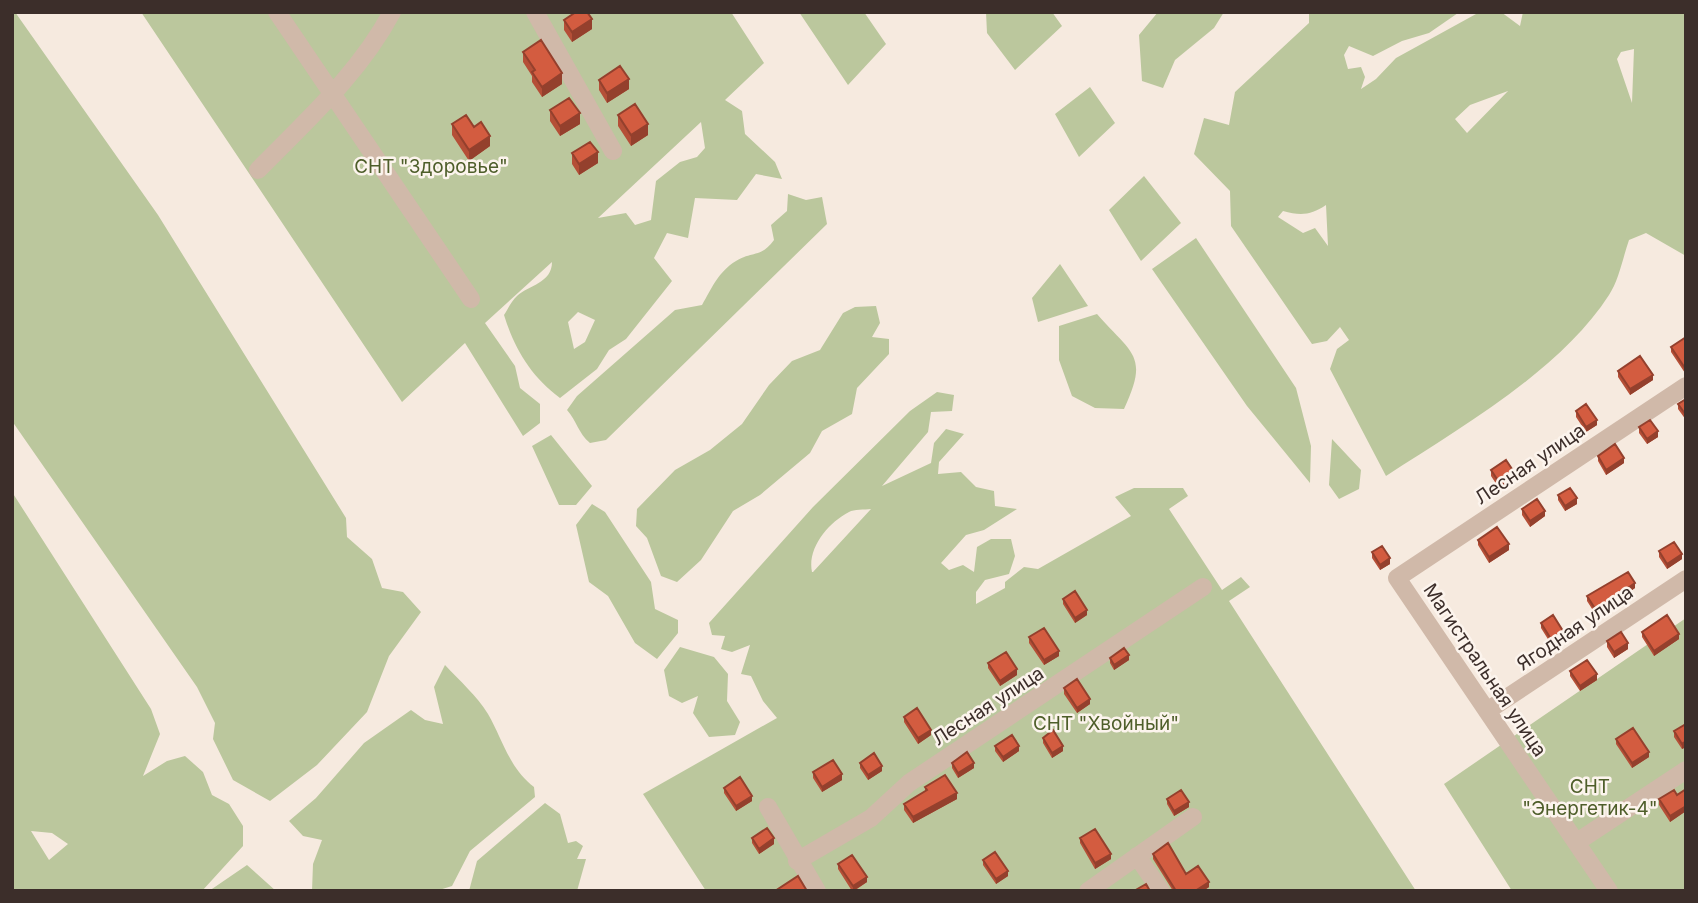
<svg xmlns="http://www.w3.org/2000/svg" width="1698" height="903" font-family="Inter,sans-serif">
<rect width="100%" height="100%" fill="#f6eadf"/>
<!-- green -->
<path fill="#bbc79d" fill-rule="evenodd" d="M12,12H15L158,215L346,518L347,537L372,559L382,588L403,592L421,612L389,656L367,712L317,765L270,801L233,780L213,739L215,723L197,687L12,421Z
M141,12H731L764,63L725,100L742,111L745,134L775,162L782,179L756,174L737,200L695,198L688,238L667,233L654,258L672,281L626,339L609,350L597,369L560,398C531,376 515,350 504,315C508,309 512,300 517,296C529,285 552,283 552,262L485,323L515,366L520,388L540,404V423L523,436L465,343L402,402ZM701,122L705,148L697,157L680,162L656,181L651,220L635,225L626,213L598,218ZM578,312L595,320L585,342L574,349L568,322Z
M799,12H864L886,44L848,85Z
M986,12H1052L1062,26L1015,70L987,33Z
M1158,12H1224L1214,28L1175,60L1163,88L1142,81L1139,35Z
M1309,12H1501L1520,26L1523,12H1686V256L1646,233L1629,240C1623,257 1619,280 1609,295C1561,370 1460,428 1386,476L1330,369L1337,349L1349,340L1340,327L1327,341L1312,344L1231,226L1230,191L1194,154L1204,118L1229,125L1235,92L1309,23ZM1458,13L1476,14L1396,58L1376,79L1361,89L1365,77L1361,67L1348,69L1344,55L1349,46L1373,56L1402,41L1429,33ZM1634,49L1632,103L1617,59L1621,52ZM1508,91L1467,133L1455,119L1470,105ZM1326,205L1328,246L1315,228L1303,233L1278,217L1283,211C1301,216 1311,215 1326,205Z
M1090,87L1115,123L1079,157L1055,114Z
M1144,176L1181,223L1141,261L1109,210Z
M788,194L806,200L822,197L827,224L606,440L590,443C578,433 577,421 567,410L577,396L675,310L702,305C712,288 718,272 736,261C752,251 761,258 774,240L771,225L787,211Z
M1196,238L1296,388L1311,446L1310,483L1247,406L1152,269Z
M1060,264L1088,306L1038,322L1032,298Z
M876,306L880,323L872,337L889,339V354L857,388L852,414L822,431L810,453L760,495L733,511L701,560L677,582L661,576L647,538L636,526L637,509L675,470L710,450L742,424L769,385L792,361L820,350L843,313L855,307Z
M1097,314C1133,355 1149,355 1124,409L1095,408L1072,396L1059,360V326Z
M937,392L954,395L952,411L931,412L928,432L882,486L931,463L934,443L946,429L964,434L939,462L938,474L961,472L976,487L994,491L995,506L1017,509L984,530L966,535L941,563L949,570L963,565L974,572L977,547L991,539H1011L1015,556L1009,574L985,580L976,592V604L1005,588V582L1024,567L1038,569L1131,516L1115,497L1134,488H1183L1188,496L1169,509L1222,590L1241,577L1250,587L1229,601L1416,891H706L643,794L777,718L763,701L751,676L741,674L750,645L732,652L721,649L725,636L712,635L709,623L813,507L910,411ZM871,509L813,572H812C807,548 828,523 849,512C854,509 864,510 871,509Z
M551,435L592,486L576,505H559L532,446Z
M1332,439L1361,470L1359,489L1339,499L1329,485Z
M12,492L151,709L160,734L143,776L167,761L185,756L203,772L212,795L229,804L243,826V846L202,891H12ZM31,831L52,833L68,844L49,860Z
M592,504L605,512L651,582L655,609L678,620V633L657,659L635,643L608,596L589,582L576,525Z
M1686,618V891H1512L1444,784Z
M680,647L714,657L728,674L727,701L740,722L735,735L709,737L693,713L698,696L682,703L669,696L664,670Z
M445,665C459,680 477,696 488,714C503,740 509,768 534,787L535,797L470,851L452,886L436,891H312L313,864L322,840L303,836L289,821L316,798L364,743L411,710L425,720L443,724L434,687Z
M545,803L560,814L568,843L576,841L583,846L577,859H586L577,891H469L477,861Z
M247,865L276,891H209Z"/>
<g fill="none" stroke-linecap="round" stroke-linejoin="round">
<!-- minor -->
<path stroke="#d0b9a9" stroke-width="18" d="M277,12L471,299
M535,12L613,151
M258,170C306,121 359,74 392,12
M1487,711L1686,579
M768,807L817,891
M1577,842L1686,770
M1137,856L1161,891
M797,861L871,818L909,783L1203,587
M1088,891L1193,817
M1609,891L1397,578L1686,386"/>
</g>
<!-- wall -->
<path fill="#b54f37" d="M564,20L592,29L572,42L564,30Z
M523,52L562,84L542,97L532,82V76L523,62Z
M599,80L629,89L607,103L599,90Z
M550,110L580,124L560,136L550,121Z
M618,115L648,135L631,146L618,126Z
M452,124L474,127L490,146L469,161L452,135Z
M572,153L598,163L579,175L572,164Z
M1686,337L1685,373L1671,352V347Z
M1618,371L1653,380L1630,395L1618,377Z
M1686,399V420L1678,409V404Z
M1576,411L1597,425L1586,432L1576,417Z
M1639,427L1658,437L1647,444L1639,433Z
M1598,456L1624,463L1606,475L1598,461Z
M1491,470L1516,480L1501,491L1491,476Z
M1558,495L1577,504L1565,511L1558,500Z
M1522,509L1545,516L1530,527L1522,515Z
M1478,540L1509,550L1489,563L1478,545Z
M1659,551L1682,559L1667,569L1659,557Z
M1372,552L1390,564L1380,570L1372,558Z
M1635,588L1596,615L1587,601V596Z
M1063,599L1087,615L1075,623L1063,604Z
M1541,623L1563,636L1551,644L1541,628Z
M1642,632L1679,639L1654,656L1642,637Z
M1029,637L1059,656L1044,665L1029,643Z
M1607,641L1628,649L1614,658L1607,647Z
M1110,658L1129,660L1114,670L1110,663Z
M988,663L1017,675L1000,686L988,668Z
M1570,671L1597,680L1580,691L1570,676Z
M1064,688L1090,704L1077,713L1064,694Z
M904,717L931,735L918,744L904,722Z
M1686,724V747L1682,749L1674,737V731Z
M1043,738L1063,751L1052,758L1043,743Z
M1616,739L1649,757L1632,768L1616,744Z
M995,746L1019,751L1003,762L995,751Z
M860,763L882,771L868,780L860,768Z
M952,763L974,768L958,778L952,768Z
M813,772L842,780L822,792L813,778Z
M925,787L957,799L913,823L904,810V804L925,791Z
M724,788L752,801L736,811L724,793Z
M1686,789V811L1670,822L1659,805V799L1677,795Z
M1167,799L1189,807L1174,816L1167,804Z
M752,838L774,844L759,854L752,843Z
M1080,838L1111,859L1095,869L1080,843Z
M1153,854L1186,874L1209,887L1203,891H1173L1153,859Z
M983,860L1008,876L996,884L983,865Z
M838,864L867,882L854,891H852L838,869Z"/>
<!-- shaded-wall -->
<path fill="#94402d" d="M592,19V29L572,42V32Z
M562,73V84L542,97V87Z
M629,79V89L607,103V93Z
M580,113V124L560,136V126Z
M648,124V135L631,146V135Z
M490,136V146L469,161V150Z
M598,152V163L579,175V164Z
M1653,375V380L1630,395V389Z
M1597,420V425L1586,432V427Z
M1658,431V437L1647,444V439Z
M1624,458V463L1606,475V470Z
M1516,475V480L1501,491V485Z
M1577,498V504L1565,511V506Z
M1545,511V516L1530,527V521Z
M1509,544V550L1489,563V557Z
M1682,554V559L1667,569V564Z
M1390,558V564L1380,570V565Z
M1635,583V588L1596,615V610Z
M1087,610V615L1075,623V618Z
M1563,631V636L1551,644V639Z
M1679,634V639L1654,656V651Z
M1628,643V649L1614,658V652Z
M1059,651V656L1044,665V660Z
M1129,655V660L1114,670V665Z
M1017,669V675L1000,686V681Z
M1597,674V680L1580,691V686Z
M1090,699V704L1077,713V708Z
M931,730V735L918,744V738Z
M1686,741V747L1682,749V744Z
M1019,746V751L1003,762V757Z
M1063,746V751L1052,758V753Z
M1649,752V757L1632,768V763Z
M974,763V768L958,778V773Z
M882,766V771L868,780V775Z
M842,774V780L822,792V787Z
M957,793V799L913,823V817Z
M752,796V801L736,811V806Z
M1189,802V807L1174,816V811Z
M1686,806V811L1670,822V816Z
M774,838V844L759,854V849Z
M1111,854V859L1095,869V863Z
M1008,871V876L996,884V879Z
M867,877V882L853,891V886Z
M1209,882V887L1203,891H1195Z"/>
<!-- building -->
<path fill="#d35c40" stroke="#94402d" stroke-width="2" d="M576,12H587L592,19L572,32L564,20Z
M541,40L562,73L542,87L532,72L535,70L523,52Z
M620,66L629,79L607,93L599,80Z
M569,98L580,113L560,126L550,110Z
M635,104L648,124L631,135L618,115Z
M466,115L474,127L481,122L490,136L469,150L452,124Z
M590,142L598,152L579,164L572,153Z
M1686,337V367L1685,368L1671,347Z
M1640,356L1653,375L1630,389L1618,371Z
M1686,399V415L1678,404Z
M1586,404L1597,420L1586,427L1576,411Z
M1650,420L1658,431L1647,439L1639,427Z
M1615,444L1624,458L1606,470L1598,456Z
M1506,460L1516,475L1501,485L1491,470Z
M1570,488L1577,498L1565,506L1558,495Z
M1537,499L1545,511L1530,521L1522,509Z
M1497,527L1509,544L1489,557L1478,540Z
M1674,542L1682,554L1667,564L1659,551Z
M1382,546L1390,558L1380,565L1372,552Z
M1628,572L1635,583L1596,610L1587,596Z
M1075,591L1087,610L1075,618L1063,599Z
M1553,615L1563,631L1551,639L1541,623Z
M1667,615L1679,634L1654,651L1642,632Z
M1044,628L1059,651L1044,660L1029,637Z
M1621,632L1628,643L1614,652L1607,641Z
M1124,648L1129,655L1114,665L1110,658Z
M1006,652L1017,669L1000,681L988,663Z
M1587,660L1597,674L1580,686L1570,671Z
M1077,679L1090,699L1077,708L1064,688Z
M917,708L931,730L918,738L904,717Z
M1686,724V741L1682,744L1674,731Z
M1633,728L1649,752L1632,763L1616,739Z
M1053,730L1063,746L1052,753L1043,738Z
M1012,735L1019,746L1003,757L995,746Z
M967,752L974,763L958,773L952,763Z
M874,753L882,766L868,775L860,763Z
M833,760L842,774L822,787L813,772Z
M945,775L957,793L913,817L904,804L927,790L925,787Z
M740,777L752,796L736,806L724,788Z
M1686,789V806L1670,816L1659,799L1674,790L1677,795Z
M1181,790L1189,802L1174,811L1167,799Z
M767,828L774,838L759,849L752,838Z
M1095,829L1111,854L1095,863L1080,838Z
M1168,843L1186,874L1198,866L1209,882L1195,891H1176L1153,854Z
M995,852L1008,871L996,879L983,860Z
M852,855L867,877L853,886L838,864Z
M798,876L807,891H775Z
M1146,884L1150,891H1134Z"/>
<g text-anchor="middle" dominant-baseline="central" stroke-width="5" stroke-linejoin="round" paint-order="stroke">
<!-- park labels -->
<g font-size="19" fill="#4e5e2a" stroke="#fcf4ed">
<text x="431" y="166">СНТ "Здоровье"</text>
<text x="1106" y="723">СНТ "Хвойный"</text>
<text x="1590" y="786">СНТ<tspan x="1590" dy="22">"Энергетик-4"</tspan></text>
</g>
<!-- street labels -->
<g font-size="19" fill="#3c2e2a" stroke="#fcf4ed">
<text transform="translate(1530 464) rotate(-34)">Лесная улица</text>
<text transform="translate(1575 628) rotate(-34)">Ягодная улица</text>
<text transform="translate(1485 670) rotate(56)">Магистральная улица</text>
<text transform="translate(988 706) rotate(-33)">Лесная улица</text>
</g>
</g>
<!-- border -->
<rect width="1698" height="903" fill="none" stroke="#3c2e2a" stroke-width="28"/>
</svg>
